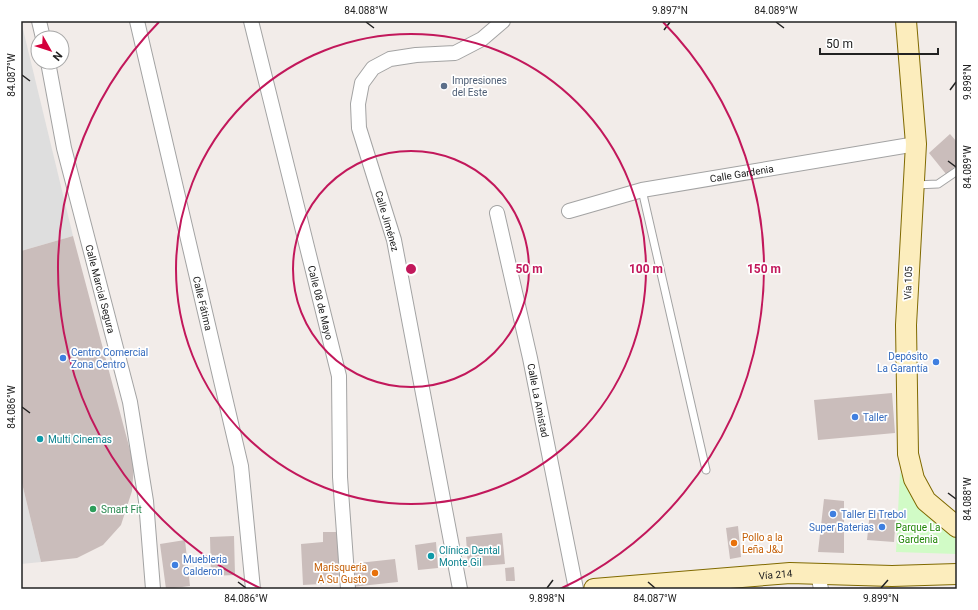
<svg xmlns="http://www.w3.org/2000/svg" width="978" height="610" font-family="Roboto,sans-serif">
<rect width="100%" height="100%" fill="#f2ece9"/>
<!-- residential -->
<path fill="#e0dfdf" d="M21,479L41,562L21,564Z"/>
<!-- park -->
<path fill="#d1fbc6" d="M900,472L917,503L957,536V554L896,552Z"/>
<!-- parking -->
<path fill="#dedede" d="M21,21L73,236L21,251Z"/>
<!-- building -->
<path fill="#cabdbb" d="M950,134L957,142V165L946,174L929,153Z
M73,236L134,465L132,491L121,525L103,545L77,558L41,562L21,479V251Z
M892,393L895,433L818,440L814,400Z
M824,499L844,501V553L818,552Z
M870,512L896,514L894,542L867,540Z
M738,526L741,557L730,559L726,528Z
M323,532H338L339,583L303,585L301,544L323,542Z
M502,533L505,564L468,567L466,537Z
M234,536L235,575L211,576L210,537Z
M185,540L190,586L166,589L160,544Z
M436,542L438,568L418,570L415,545Z
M395,559L398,582L351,587L349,564Z
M514,567L515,581H506L505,568Z"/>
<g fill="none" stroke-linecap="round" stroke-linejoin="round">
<defs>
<path id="lane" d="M915,185L938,184L957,171
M642,190L706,470"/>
<g id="street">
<path d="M39,21L43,38"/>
<path id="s1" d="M137,21L241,466L253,589"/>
<path id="s2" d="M251,21L339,376L340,477L348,589"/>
<path id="s3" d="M48,62L64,148L130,402L146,501L153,589"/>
<path id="s4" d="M569,211L642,190L916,144"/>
<path id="s5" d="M497,213L530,358L576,589"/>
<path d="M818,574L821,589"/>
<path d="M460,589L394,240L359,128L358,104L362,83L373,68L390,59L416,55L455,53L482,39L503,21"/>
</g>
<g id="secondary">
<path d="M906,21L916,144L906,325L908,454L914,479L926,501L957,527"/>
<path id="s6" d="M594,589L790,573L892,576L957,574"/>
</g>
</defs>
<!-- lane casing -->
<use href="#lane" stroke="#a3a3a3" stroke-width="9"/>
<!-- street casing -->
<use href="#street" stroke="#a3a3a3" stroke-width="16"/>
<!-- secondary casing -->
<use href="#secondary" stroke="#806a01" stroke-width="22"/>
<!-- lane -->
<use href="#lane" stroke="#fff" stroke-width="7"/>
<!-- street -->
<use href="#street" stroke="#fff" stroke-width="14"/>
<!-- secondary -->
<use href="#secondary" stroke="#fcedbd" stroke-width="20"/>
</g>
<!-- ticks -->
<path fill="none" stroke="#222" stroke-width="1.5" d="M366,22L374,28M776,22L784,28M664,30L670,22M22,75L30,81M950,90L956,82M948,161L956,167M22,407L30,413M948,493L956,499M238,582L246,588M648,582L655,588M547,588L553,580M881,588L888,580"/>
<!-- distance rings -->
<g fill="none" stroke="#c2185b" stroke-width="2">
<circle cx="411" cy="269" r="118"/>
<circle cx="411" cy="269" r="235"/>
<path d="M262 589A353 353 0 0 1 159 22M663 22A353 353 0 0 1 560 589"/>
</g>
<!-- markers -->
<circle fill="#5c6f8a" stroke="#fff" stroke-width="1.5" cx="444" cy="86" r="4"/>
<g fill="#3f7fe0" stroke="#fff" stroke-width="1.5">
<circle cx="63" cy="358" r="4"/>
<circle cx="936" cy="362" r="4"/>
<circle cx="855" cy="417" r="4"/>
<circle cx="833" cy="514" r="4"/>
<circle cx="882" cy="527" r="4"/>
<circle cx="175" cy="565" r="4"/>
</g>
<g fill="#0f9aa8" stroke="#fff" stroke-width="1.5">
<circle cx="40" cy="439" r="4"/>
<circle cx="431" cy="556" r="4"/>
</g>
<circle fill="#2e9e5b" stroke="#fff" stroke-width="1.5" cx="93" cy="509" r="4"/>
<g fill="#e8710a" stroke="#fff" stroke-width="1.5">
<circle cx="734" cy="543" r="4"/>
<circle cx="375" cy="573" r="4"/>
</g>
<g text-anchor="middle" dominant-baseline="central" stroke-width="3.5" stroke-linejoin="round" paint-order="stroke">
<!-- service labels -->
<g font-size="10" fill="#4e5e75" stroke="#fff" text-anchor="start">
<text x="452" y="80">Impresiones<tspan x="452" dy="12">del Este</tspan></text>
</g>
<!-- street labels -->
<g font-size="10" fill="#222" stroke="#fff">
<text stroke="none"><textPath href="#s4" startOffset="177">Calle Gardenia</textPath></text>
<text transform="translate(387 221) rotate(74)">Calle Jiménez</text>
<text transform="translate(908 283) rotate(-88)">Vía 105</text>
<text stroke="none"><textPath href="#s3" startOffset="233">Calle Marcial Segura</textPath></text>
<text stroke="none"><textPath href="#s2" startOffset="290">Calle 08 de Mayo</textPath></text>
<text stroke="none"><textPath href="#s1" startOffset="290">Calle Fátima</textPath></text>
<text stroke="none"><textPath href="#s5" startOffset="192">Calle La Amistad</textPath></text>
<text stroke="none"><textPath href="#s6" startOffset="182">Vía 214</textPath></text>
</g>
<!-- shop labels -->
<g font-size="10" fill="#366cbe" stroke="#fff" text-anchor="start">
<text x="71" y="352">Centro Comercial<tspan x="71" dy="12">Zona Centro</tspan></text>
<text x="928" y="356" text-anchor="end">Depósito<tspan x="928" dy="12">La Garantía</tspan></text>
<text x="863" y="417">Taller</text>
<text x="841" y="514">Taller El Trebol</text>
<text x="874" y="527" text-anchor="end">Super Baterias</text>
<text x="183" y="559">Muebleria<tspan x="183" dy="12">Calderon</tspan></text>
</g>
<!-- culture labels -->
<g font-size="10" fill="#0d838f" stroke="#fff" text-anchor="start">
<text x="48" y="439">Multi Cinemas</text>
<text x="439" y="550">Clínica Dental<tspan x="439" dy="12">Monte Gil</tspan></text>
</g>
<!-- leisure labels -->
<g font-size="10" fill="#27864d" stroke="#fff" text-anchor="start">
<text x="101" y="509">Smart Fit</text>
</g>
<!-- park labels -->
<g font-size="10" fill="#228708" stroke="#fff">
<text x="918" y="527">Parque La<tspan x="918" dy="12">Gardenia</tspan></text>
</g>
<!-- food labels -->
<g font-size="10" fill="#c56008" stroke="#fff" text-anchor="start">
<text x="742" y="537">Pollo a la<tspan x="742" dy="12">Leña J&amp;J</tspan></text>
<text x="367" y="567" text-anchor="end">Marisquería<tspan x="367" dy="12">A Su Gusto</tspan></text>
</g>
</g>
<circle cx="411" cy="269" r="6" fill="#c2185b" stroke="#fff" stroke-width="2"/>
<g font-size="12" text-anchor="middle" font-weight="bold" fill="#c2185b" stroke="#fff" stroke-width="3.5" stroke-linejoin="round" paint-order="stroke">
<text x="529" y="273">50 m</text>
<text x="646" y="273">100 m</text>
<text x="764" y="273">150 m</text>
</g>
<!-- border -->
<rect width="978" height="610" fill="none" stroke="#ffffff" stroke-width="44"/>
<!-- north arrow -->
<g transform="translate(50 50) rotate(129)"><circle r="19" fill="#ffffff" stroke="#a7a7a7"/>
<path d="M0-3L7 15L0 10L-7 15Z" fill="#d4003c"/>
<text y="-6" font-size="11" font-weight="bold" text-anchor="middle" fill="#222222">N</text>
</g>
<!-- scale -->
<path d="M820 48v6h118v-6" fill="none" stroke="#222222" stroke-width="2"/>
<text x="826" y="48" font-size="12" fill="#222222" stroke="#ffffff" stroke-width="3" paint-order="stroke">50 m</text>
<rect x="22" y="22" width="934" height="566" fill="none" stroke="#222" stroke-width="1.5"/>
<g font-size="10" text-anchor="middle" fill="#222">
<text x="366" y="14">84.088°W</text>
<text x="670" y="14">9.897°N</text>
<text x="776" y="14">84.089°W</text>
<text transform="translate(11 75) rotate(-90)" y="4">84.087°W</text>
<text transform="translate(967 82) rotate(-90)" y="4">9.898°N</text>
<text transform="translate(967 167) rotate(-90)" y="4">84.089°W</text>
<text transform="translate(11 407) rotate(-90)" y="4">84.086°W</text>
<text transform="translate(967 499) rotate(-90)" y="4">84.088°W</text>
<text x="246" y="602">84.086°W</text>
<text x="547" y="602">9.898°N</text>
<text x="655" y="602">84.087°W</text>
<text x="881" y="602">9.899°N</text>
</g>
</svg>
